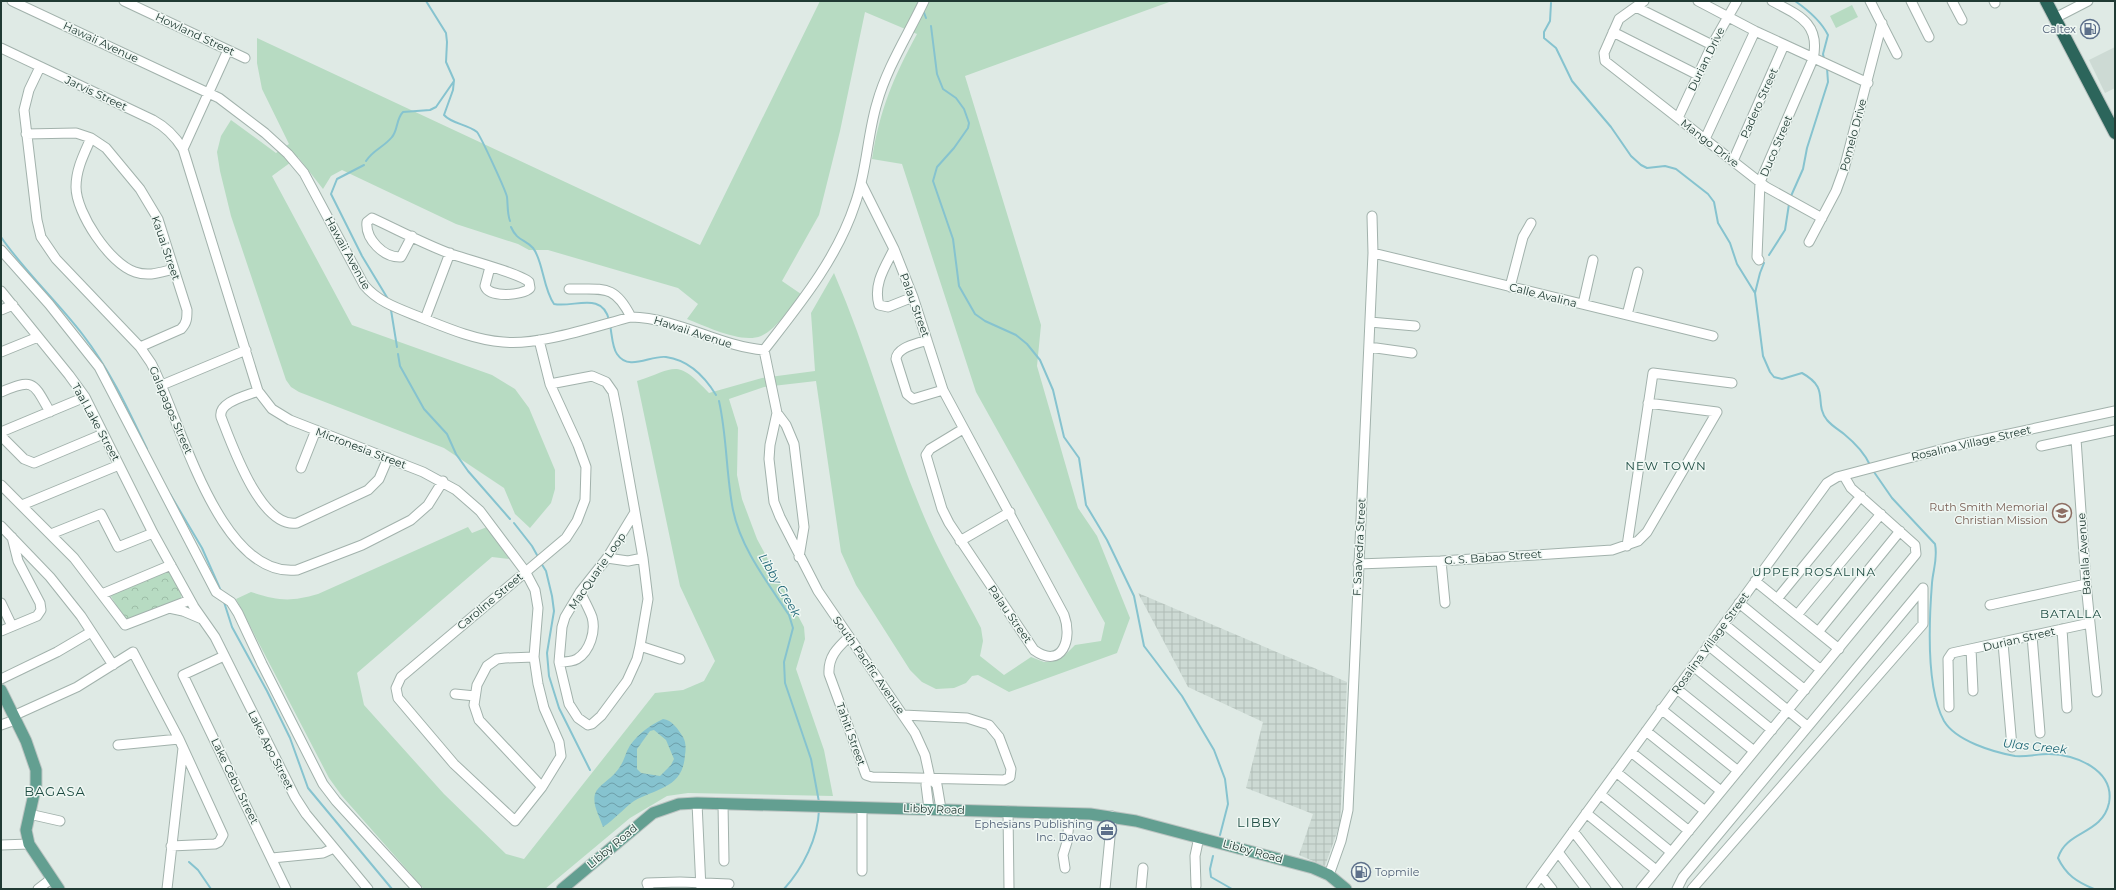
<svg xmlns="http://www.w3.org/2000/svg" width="2116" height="890" font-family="Montserrat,sans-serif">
<defs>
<pattern id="industrial-grid" width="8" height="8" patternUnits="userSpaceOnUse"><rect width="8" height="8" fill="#cddad4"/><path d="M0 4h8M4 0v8" fill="none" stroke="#b0bcb6"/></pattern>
<pattern id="forest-crowns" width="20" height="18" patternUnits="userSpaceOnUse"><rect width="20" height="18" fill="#b7dbc2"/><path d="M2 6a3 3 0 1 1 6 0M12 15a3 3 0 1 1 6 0" fill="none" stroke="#9dbda7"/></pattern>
<pattern id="water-waves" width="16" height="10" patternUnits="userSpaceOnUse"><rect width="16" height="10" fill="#86c3cf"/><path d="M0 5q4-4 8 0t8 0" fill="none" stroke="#6d9fa9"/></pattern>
</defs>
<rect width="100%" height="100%" fill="#dfeae5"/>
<!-- built -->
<path fill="#cddad4" d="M2115,47V88L2105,93L2089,60Z"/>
<!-- industrial -->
<path fill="url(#industrial-grid)" d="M1138,593L1347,682L1340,824L1325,866L1299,855L1313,814L1246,788L1263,722L1188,687Z"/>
<!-- grass -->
<path fill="#b7dbc2" d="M820,1H1172L965,76L1041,325L1037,366L1078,508L1097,536L1130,618L1117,653L1009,692L978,675L972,676L966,683L954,688L936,689L922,682L910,670L856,585L841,552L816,381L764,387L729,399L738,428L737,475L742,499L757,539L804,627L805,639L796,669L824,750L833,796L688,793L667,796L630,818L545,889H424L342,796L329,778L236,599L251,592C279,601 290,602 318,594L468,527L472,533L487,527L509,559L492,557L357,673L364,705L444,794L506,854L524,859L655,693L683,690L704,681L715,661L680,586L637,381C677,368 676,358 709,393L762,378L815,371L811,313L834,273C870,356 892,445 929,528C944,562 964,595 981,628L983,641L980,656L1004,675L1031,657L1044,662H1051L1063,657L1075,645L1101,641L1105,623L976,392L902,164L872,159C879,111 894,76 917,34L865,12L840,131L819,215L782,281L801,294C790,307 777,329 761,336C741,344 706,326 687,319L698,304L678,288L548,250H529L518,244L456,224L342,170L331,176L323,189L298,157L272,176L352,325L492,375L515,389L529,408L555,470V489L551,503L530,528L515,514L504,488L444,448L299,392L291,387L286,380L231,216L220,171L217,152L221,136L231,120L276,153L289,144L262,89L257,63V38L700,245Z
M1852,5L1858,17L1836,28L1830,16Z"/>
<!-- forest -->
<path fill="url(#forest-crowns)" d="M168,571H170L182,593L181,598L132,619H125L110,595Z"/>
<!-- water -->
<path fill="url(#water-waves)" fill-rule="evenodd" d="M663,719C672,720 678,729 683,737C686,742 686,749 685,755C683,788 657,788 634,801C623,809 615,819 603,827C600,817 592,805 595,794C598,785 610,780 616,772C622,765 624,759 627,751C634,736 649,726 663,719ZM654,730L666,740L674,759L671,765L660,776L641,773L637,769V749L650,731Z"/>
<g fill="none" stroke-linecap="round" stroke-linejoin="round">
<!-- stream -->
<path stroke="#86c3cf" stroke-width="2" d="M426,1L446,33L447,42L446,62L454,80L453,90L444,115C452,124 467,124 477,132C481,137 506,191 507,197C508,205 507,213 510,221
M1795,1C1808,10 1821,21 1828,35L1823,54L1824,59
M1551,3L1550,21L1544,32V38L1556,48L1572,81L1611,127L1631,156L1641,165L1647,168L1665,166L1676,169L1708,194L1714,202L1718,223L1730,243L1737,264L1755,293
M923,10L926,18
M931,26L937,74L943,89L956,98L964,109L969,123L968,128L954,148L937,167L933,181L953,239L959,286L975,314L985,321L1016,335L1027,344L1040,360L1053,390L1064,437L1079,458L1086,505L1107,540L1134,596L1144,646L1182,696L1214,750L1225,779L1228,804L1220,835
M366,161C373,150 384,147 392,137C398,130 396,119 403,112L430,110L436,107L454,81
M364,165L337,179L331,194L362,256L388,299
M1791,196L1803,169L1807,148L1828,82L1827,68
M511,227C517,241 525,239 533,248C543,260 543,289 554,304C574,308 602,291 609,320
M1,237C25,272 57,301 83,335C110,370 128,409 147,449
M1769,255L1785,230L1789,204
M1764,263L1760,273L1755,293L1763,356L1770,372L1774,377L1782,379L1802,373C1831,389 1813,402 1827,420C1832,426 1839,430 1844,434C1855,443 1864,452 1870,465
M391,310L397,347
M610,325C612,334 612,347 617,354C629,372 650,355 666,357C688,360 705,377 716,395
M398,354L400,366L424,409L447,434L456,454L468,471L510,519
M719,401C727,436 726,474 733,510C741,549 768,583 789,615L793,628L784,662L785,683L811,759L819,802
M1874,472L1892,498L1935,544C1938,558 1933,570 1932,583C1929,621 1926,688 1944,721C1956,741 1993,752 2015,756C2027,757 2037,754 2049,754C2075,754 2115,770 2109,803C2102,835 2066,830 2058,858C2066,875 2077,882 2094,889
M170,494L202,548L221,591
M514,523L532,546L537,555
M541,563L546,571L552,596L554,611L547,653L549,676L559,708L590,770
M224,602L232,627L267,691L290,738L308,788L392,889
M1213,856L1210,869L1211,877L1232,889
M189,862L198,870L211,889
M784,889C803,868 818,838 819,810"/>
<defs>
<path id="minor" d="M12,1L219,98L265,133L288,154L304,173L364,285C379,303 400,309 422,318C447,328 475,340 503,342C538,346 596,326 631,317C678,318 718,346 764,350
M124,1L245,58
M924,1C908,35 887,67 877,103C867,136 867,171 855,204C837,259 799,305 764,350L777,413L770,445L769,459L774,502L780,517L818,591L915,733L925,755L930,778L937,785L941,809
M1644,1L1619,19L1604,53L1605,61L1766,187L1822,218
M1698,1L1755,31L1868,83
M1870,1L1897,54
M1911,1L1929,37
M1952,1L1962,20
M1994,1L1995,3
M1636,7L1712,45
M2055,18L2088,1
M1613,32L1698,75
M1,48L153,120C166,127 175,136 183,149L258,391L272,409L290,420L423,472L456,490L480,511L525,571L535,590L538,608L534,657L538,684L544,708L559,742L561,756L542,787L515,821L454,764L398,698L396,688L401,677L566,538L577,521L585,500L586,467L578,445L550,384L539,340
M40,67L29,90L24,110L37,220L41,237L56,259L140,347L151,363C180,417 218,579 297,570L362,545L411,520L428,505L443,481
M1678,118L1712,45L1737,1
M26,134L76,133L91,138L106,148L140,189L158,219L187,310C187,318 187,323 181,329L140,347
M91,138C84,154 76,169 76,187C76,213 110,264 135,272C149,277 161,272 174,269
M1705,139L1755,31
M183,149L228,50
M1733,161L1784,45
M861,183L894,249L913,297L943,390L1064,615C1073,639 1062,670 1034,650L949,523L942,509L926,455L930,449L963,429
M412,236L401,257C384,258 365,239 367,222L372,218C398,230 424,244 451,254C466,259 521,274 529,282L530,288C522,296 489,298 485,286L490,267
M1809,242L1836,191L1844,169L1882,23
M894,249C885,267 873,284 879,305L888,307L913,297
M1,250L49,304L99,367L216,592L231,602L238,613L262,664L323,784L336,801L417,889
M1373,253L1713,336
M1759,260L1757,257L1760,182L1813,59C1821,23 1798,15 1772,1
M1510,287L1523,237L1531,223
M569,289C603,290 614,283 631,317
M1,291L69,375L85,397L153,533L194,607L215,637L295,797L306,814L368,889
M1583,304L1593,260
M1,310L13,305
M1627,315L1638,272
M425,319L450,253
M1370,322L1415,326
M927,340C917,344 897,347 896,359L907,394L913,399L943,390
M1369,347L1412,353
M1,352L38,337
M550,384L592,376L606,382L613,392L618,417L635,512L643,558L648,599L640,646L637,659L627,681L601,716L592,724L588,725L578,718L569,704L559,662L562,627L565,617L580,592L607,558L635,512
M162,385L246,350
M258,391C246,396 218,402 221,417C232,445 261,529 297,523L368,490L379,479L388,458
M1,392C34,378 33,382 50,412
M777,413L786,425L794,444L804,527L799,557
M1,432L85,397
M1,436L24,459L34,463L103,434
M2076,439L2086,584L2097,692
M2041,446L2115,430
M301,468L316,430
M1,485L74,558L125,625L190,600
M22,505L119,465
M1,526L50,577L81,616L113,665
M51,534L101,514L118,547L153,533
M960,541L1010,512
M1627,546L1653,373L1732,383
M607,558L628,561L643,558
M1441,561L1445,603
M1358,564L1441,561L1612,550L1638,541L1647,532L1717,412L1648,403
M1755,581L1839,649
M102,594L171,565
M1777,599L1861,496
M1,603L12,626
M1739,603L1821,670
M1990,605L2086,584
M169,608L183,611L202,619
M1797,615L1881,514
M1724,624L1805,690
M2062,629L2067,708
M1,631L37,616L41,610L40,603L18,561L12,537
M1818,632L1900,531
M2032,636L2040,733
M849,637C837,648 828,657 829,674L866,775L872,777L1004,780L1010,777L1011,769L999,737L989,725L967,718L903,715
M2003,643L2012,747
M1708,645L1807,726
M640,646L680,659
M1971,649L1973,691
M224,656L183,675L286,889
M534,657L505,658L497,659L487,666L477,685L474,705L479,720L542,787
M559,662C565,662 572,662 577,659C590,651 596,631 592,617C589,609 584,600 580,592
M1693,666L1772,730
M1,679L57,652L91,632
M1677,689L1754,751
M455,694L475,696
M1949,707L1948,659L1952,653L2090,623
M1661,709L1738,771
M13,716L77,687L133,652L179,739L223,835L219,842L215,844L171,846
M1,725L15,720
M1646,731L1721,791
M118,745L179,739
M1631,752L1705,811
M1616,772L1689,831
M1600,794L1671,852
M697,803L701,889
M723,804L724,861
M929,809L926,785L930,778
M1008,811L1009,889
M1586,813L1656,870
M29,814L60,821
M1573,831L1618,889
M1,845L29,844
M1558,852L1586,889
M272,858L323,853L334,848
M1065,868L1063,855L1067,842L1070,813
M862,871V807
M1329,875L1341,841L1348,810L1373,253L1372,216
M1541,875L1552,889
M1196,886L1195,856L1199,837
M38,889L51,879
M167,889L183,748
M649,889L647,883L680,882L729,884
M1105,889L1112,816
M1141,889L1143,868
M1531,889L1827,483L1837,477L1958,445L2115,411
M1641,889L1916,554L1915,545L1851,488L1844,476
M1677,889L1683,877L1923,588
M1692,889L1923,624V588"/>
<path id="major" d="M1,690L26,741L36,770V785L26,830L29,844L59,889
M562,889L653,813L679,804L697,803L1090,814L1136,821L1313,868L1329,875L1346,889"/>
<path id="highway" d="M2046,1L2115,133"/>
</defs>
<!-- minor casing -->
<use href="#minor" stroke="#a2b2ac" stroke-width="11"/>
<!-- major casing -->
<use href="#major" stroke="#bcc4c2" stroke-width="13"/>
<!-- highway casing -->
<use href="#highway" stroke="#bcc4c2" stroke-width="14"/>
<!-- minor -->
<use href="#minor" stroke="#fff" stroke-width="9"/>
<!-- major -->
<use href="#major" stroke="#639f91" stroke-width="11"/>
<!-- highway -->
<use href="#highway" stroke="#2c655b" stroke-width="12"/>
</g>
<!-- icons -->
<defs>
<symbol id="fuel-ring" viewBox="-11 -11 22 22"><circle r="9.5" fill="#eff7f3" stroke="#5c6f8a" stroke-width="1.5"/><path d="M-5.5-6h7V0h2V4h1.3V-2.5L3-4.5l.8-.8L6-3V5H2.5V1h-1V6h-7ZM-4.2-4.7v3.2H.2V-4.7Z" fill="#5c6f8a"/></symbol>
<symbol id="school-ring" viewBox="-11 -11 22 22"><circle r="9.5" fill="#eff7f3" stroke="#8d6e63" stroke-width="1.5"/><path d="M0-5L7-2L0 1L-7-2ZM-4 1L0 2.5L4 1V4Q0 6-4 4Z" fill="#8d6e63"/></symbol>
<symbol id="office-ring" viewBox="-11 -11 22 22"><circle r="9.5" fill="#eff7f3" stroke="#5c6f8a" stroke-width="1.5"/><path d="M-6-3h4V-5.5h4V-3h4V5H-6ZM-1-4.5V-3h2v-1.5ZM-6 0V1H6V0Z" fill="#5c6f8a"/></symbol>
</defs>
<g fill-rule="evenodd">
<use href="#fuel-ring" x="2079" y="18" width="22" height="22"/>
<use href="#school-ring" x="2051" y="502" width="22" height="22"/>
<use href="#office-ring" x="1096" y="819" width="22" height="22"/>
<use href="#fuel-ring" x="1350" y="861" width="22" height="22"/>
</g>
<g text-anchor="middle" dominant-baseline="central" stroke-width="3" stroke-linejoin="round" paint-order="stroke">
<!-- service labels -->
<g font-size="11" fill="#4e5e75" stroke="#eff7f3" text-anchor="end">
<text x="2076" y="29">Caltex</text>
<text x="1093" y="824">Ephesians Publishing<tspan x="1093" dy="13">Inc. Davao</tspan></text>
<text x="1375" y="872" text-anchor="start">Topmile</text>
</g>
<!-- street labels -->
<g font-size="11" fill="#203a33" stroke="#eff7f3">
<text transform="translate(195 34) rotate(25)">Howland Street</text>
<text transform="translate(101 42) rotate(25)">Hawaii Avenue</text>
<text transform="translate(1706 59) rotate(-64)">Durian Drive</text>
<text transform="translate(96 93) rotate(25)">Jarvis Street</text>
<text transform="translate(1759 103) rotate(-66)">Padero Street</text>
<text transform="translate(1853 135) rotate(-75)">Pomelo Drive</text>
<text transform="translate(1710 143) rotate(38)">Mango Drive</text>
<text transform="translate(1776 146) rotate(-67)">Duco Street</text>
<text transform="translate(166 248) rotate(71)">Kauai Street</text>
<text transform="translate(348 253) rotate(61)">Hawaii Avenue</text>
<text transform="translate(1543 295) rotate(14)">Calle Avalina</text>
<text transform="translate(915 305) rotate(70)">Palau Street</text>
<text transform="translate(693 332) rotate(18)">Hawaii Avenue</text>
<text transform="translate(171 410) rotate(67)">Galapagos Street</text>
<text transform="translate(96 422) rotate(61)">Taal Lake Street</text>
<text transform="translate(1971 443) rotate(-13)">Rosalina Village Street</text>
<text transform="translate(361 448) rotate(21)">Micronesia Street</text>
<text transform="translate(1359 547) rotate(-87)">F. Saavedra Street</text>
<text transform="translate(2084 554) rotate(-94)">Batalla Avenue</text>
<text transform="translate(1493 557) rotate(-4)">G. S. Babao Street</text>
<text transform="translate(597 571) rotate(-55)">MacQuarie Loop</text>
<text transform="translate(490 601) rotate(-40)">Caroline Street</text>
<text transform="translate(1010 614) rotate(55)">Palau Street</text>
<text transform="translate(2019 639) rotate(-13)">Durian Street</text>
<text transform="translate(1710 643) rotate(-54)">Rosalina Village Street</text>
<text transform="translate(869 665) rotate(55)">South Pacific Avenue</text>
<text transform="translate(851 734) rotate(70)">Tahiti Street</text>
<text transform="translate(271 750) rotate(63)">Lake Apo Street</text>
<text transform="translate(235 781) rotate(64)">Lake Cebu Street</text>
<text transform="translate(934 809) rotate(2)">Libby Road</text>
<text transform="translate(612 846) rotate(-40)">Libby Road</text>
<text transform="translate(1253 851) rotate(15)">Libby Road</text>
</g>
<!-- education labels -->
<g font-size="11" fill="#785e54" stroke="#eff7f3" text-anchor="end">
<text x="2048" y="507">Ruth Smith Memorial<tspan x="2048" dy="13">Christian Mission</tspan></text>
</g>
<!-- neighbourhood labels -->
<g font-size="12" letter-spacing="1" fill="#1c4b41" stroke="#eff7f3">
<text x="1666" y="465">NEW TOWN</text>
<text x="1814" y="571">UPPER ROSALINA</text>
<text x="2071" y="613">BATALLA</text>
</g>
<!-- water labels -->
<g font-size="12" font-style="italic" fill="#1b6474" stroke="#eff7f3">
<text transform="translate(780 585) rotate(60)">Libby Creek</text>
<text transform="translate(2035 746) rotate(6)">Ulas Creek</text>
</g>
<!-- quarter labels -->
<g font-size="13" letter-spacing="1" fill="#1c4b41" stroke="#eff7f3">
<text x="55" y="791">BAGASA</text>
<text x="1259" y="822">LIBBY</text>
</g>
</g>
<!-- border -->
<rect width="2116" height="890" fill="none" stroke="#203a33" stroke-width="4"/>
</svg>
